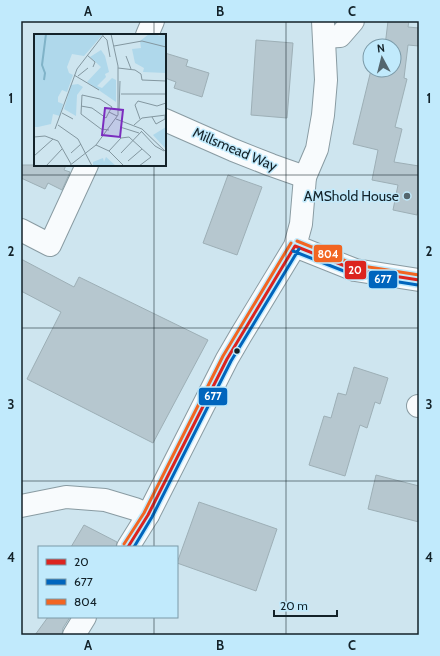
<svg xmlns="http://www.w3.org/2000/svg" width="440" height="656" font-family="Cabin,sans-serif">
<rect width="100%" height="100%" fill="#cee5ef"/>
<!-- building -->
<path fill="#b6c7cf" stroke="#9dafb6" d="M388,21H409L408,27L419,28V46L408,45L404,78L407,79L395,127L402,129L394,162L419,166V206L417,215L393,210L398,185L372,180L378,150L353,144L371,70L381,73L382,70H394V46H385Z
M256,40L293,43L287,118L251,115Z
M165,53L188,60L186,66L209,73L202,97L174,88L176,82L165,78Z
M21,165H66L64,170L70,172L62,190L48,183L45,189L21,178Z
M228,175L262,187L237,255L203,243Z
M21,259L74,287L79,277L208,340L153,443L27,379L61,312L21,291Z
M354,367L388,378L380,404L375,402L367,428L360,425L345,476L309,465L324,416L331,418L338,393L346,395Z
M376,475L419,486V522L368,509Z
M199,502L277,529L256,591L177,563Z
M84,525L117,542L116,547H71Z
M48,617H70L63,628L62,635H35Z"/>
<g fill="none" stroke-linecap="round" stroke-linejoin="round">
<defs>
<path id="street" d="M147,35L153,21
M324,37L340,36L353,21
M165,120L233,150L271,165L305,177
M21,230L50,245L87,165
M418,406H419
M21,506L66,497L105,500L135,509L148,515"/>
<path id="primary" d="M295,246L355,270L419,280
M128,547L148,515L227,359L241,335L295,246L301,224L305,177L317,149L323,115L326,80L323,21
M74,635L85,617"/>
</defs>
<!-- street casing -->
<use href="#street" stroke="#899ba2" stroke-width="24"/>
<!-- primary casing -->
<use href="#primary" stroke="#899ba2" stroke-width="24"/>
<!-- street -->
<use href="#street" stroke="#f8fbfd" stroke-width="22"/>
<!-- primary -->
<use href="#primary" stroke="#f8fbfd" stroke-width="22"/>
<defs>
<path id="bus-1" d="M295,246L355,270L419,280
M128,547L148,515L227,359L295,246"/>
<path id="bus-2" d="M293,251L354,275L418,285
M134,547L152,517L231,361L299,249"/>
<path id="bus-3" d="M297,241L356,265L419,275
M124,544L144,513L223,356L291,243"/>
</defs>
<!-- bus-1 casing -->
<use href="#bus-1" stroke="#c1eafc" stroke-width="6"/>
<!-- bus-2 casing -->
<use href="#bus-2" stroke="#c1eafc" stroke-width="6"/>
<!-- bus-3 casing -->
<use href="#bus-3" stroke="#c1eafc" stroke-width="6"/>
<!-- bus-1 -->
<use href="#bus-1" stroke="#dc241f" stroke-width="3"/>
<!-- bus-2 -->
<use href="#bus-2" stroke="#0065bd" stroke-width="3"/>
<!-- bus-3 -->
<use href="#bus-3" stroke="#f26522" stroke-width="3"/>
</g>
<!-- grid -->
<path fill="none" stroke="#132229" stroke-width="1" stroke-opacity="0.55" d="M154,21V35M286,21V635M154,165V547M21,175H419M21,328H419M21,481H419M154,617V635"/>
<!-- markers -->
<circle fill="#54666e" stroke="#c1eafc" stroke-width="1.5" cx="407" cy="196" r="4"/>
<circle fill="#132229" stroke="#c1eafc" stroke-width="1.5" cx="237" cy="351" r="3.5"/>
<g text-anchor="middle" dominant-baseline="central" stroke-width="3" stroke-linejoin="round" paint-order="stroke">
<!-- street labels -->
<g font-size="14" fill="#132229" stroke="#c1eafc">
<text transform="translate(235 149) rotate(23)">Millsmead Way</text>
</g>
<!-- poi labels -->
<g font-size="14" fill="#132229" stroke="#c1eafc" text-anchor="end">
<text x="399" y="196">AMShold House</text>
</g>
</g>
<!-- overview -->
<g transform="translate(34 34)">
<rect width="132" height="132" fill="#cee5ef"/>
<path d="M0,0H69L50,22L38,20L33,33L35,39L39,41L33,58L28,56L24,63V68L29,70L26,82L19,80L17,90L4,93H0ZM115,0H126L124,2L132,0V39L109,38L110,34L101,29L98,15L107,14L106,7ZM67,16L71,22L75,38L71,40L72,43L63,52L68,54L78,44L82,46V68L53,48L67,33L56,23ZM44,50L49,53L43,61L42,82L30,75L37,51ZM132,93V115L119,101ZM72,123L82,132H59V128L69,124L70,128Z" fill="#afd8eb"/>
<path fill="none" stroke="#80b3c8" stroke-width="2" d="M10,46L11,39L8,31L12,0"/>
<path fill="none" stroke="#8397a0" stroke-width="1" d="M69,2L73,6L76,23M80,12L108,7L132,13M53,21L61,28L59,33M92,22L97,35M84,34L101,36L107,40L108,46L132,47M40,41L65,56M44,42L54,34M87,60H132M47,72L58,74L72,84L75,78L83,82M85,77L86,47M28,79L39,85M118,83L122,90L131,85V82M82,85L108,95L132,118M106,85L101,71L104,67L123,72L132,69M24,91L44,105L58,132M100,91L108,84L132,81M86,93L105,99M21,95L43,35L70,0M75,96L67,95L47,80L48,61L66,65L78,73L75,78M107,97L121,112L130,117M0,103L11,102L24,107L37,130M62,111L75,117L87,104L95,103L117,123L105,132M75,117L90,132M37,119L47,110M87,119L108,97M0,122L19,105M94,127L108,115M12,132L28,115M35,132L62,111L84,81V32L77,0"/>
<path fill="#7b2cbf" fill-opacity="0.15" stroke="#7b2cbf" stroke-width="2" d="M71,74L89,76L86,103L68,101Z"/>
<rect width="132" height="132" fill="none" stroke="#132229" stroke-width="2"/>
</g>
<g stroke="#c1eafc" stroke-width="1.5">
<rect x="313" y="244" width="30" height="19" rx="4" fill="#f26522"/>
<rect x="344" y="260" width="23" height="20" rx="4" fill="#dc241f"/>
<rect x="368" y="270" width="30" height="19" rx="4" fill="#0065bd"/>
<rect x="198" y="387" width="30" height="19" rx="4" fill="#0065bd"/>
</g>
<g font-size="11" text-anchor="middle" font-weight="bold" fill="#fff">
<text x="328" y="258">804</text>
<text x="355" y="274">20</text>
<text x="383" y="283">677</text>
<text x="213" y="400">677</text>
</g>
<!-- border -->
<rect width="440" height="656" fill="none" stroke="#c1eafc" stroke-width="44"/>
<!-- legend -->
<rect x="38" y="546" width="140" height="72" fill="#c1eafc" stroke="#7b9aa8"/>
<rect x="46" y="559" width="20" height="6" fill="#dc241f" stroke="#7b9aa8"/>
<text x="74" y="566" font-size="12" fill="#132229">20</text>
<rect x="46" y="579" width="20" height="6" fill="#0065bd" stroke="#7b9aa8"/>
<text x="74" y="586" font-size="12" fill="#132229">677</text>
<rect x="46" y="599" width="20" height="6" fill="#f26522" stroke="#7b9aa8"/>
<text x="74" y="606" font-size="12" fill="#132229">804</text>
<!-- north arrow -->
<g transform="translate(382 58) rotate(353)"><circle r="19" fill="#c1eafc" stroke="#7b9aa8"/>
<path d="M0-3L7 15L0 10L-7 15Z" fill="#54666e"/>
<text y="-6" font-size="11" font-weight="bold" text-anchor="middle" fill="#132229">N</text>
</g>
<!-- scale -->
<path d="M274 610v6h63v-6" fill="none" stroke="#132229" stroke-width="2"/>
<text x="280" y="610" font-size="12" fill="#132229" stroke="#c1eafc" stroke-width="3" paint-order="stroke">20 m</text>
<rect x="22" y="22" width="396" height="612" fill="none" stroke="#132229" stroke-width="1.5"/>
<g font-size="13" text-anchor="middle" font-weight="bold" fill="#132229">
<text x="88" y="16">A</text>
<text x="220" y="16">B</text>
<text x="352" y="16">C</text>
<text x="11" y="103">1</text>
<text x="429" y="103">1</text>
<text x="11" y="256">2</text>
<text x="429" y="256">2</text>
<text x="11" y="409">3</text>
<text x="429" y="409">3</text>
<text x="11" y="562">4</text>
<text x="429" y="562">4</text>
<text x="88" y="650">A</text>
<text x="220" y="650">B</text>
<text x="352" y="650">C</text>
</g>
</svg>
